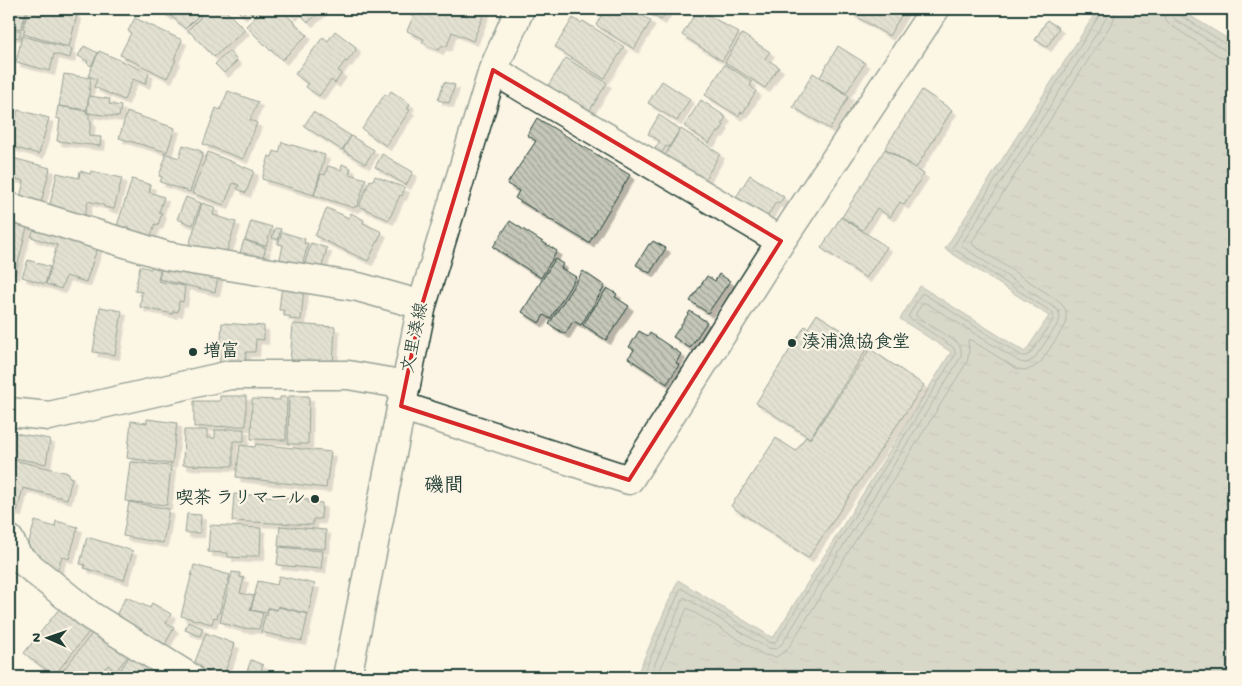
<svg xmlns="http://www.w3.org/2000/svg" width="1242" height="686" font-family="'Gochi Hand','Klee One',sans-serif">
<defs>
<pattern id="water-ripples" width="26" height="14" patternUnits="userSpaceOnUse" patternTransform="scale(1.25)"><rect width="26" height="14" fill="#aeb3a7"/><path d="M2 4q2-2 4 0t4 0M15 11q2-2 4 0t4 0" fill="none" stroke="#8d9389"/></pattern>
<pattern id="building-back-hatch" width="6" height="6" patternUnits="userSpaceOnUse" patternTransform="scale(1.25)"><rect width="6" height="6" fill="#c5c7b9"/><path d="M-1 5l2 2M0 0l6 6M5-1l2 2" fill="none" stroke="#9fa397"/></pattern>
<filter id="shadow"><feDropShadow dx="4.5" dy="4.5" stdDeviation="0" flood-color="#0004"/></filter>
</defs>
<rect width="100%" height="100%" fill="#fcf5e5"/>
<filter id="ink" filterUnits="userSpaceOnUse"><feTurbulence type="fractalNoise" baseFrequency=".02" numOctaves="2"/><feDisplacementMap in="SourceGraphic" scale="10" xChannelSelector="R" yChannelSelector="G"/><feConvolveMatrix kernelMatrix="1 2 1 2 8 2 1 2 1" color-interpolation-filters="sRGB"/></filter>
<g filter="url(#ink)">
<!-- water -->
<path fill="url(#water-ripples)" stroke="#758479" d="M1098,9H1179L1233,42V677H636L678,580L773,638L951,352L900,319L920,286L1025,352L1049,316L945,249Z"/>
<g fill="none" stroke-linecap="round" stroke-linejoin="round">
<!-- shore -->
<path stroke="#586c62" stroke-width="1" d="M1163,9L1165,19L1172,26L1222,58L1233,60
M1171,9L1172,16L1176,20L1226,51L1233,53
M1177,9L1180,15L1229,46H1233
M642,677L681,588L769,642L774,643L777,640L955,355V351L953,347L908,317L921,294H924L1022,356H1026L1030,354L1053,320V313L954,249L953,247L1101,13L1102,9
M649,677L684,597L767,648L776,649L782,644L961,357V349L958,343L916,316V313L923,303H926L1020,362L1027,363L1034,359L1059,322L1060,316L1058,310L963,247L961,245L1107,17L1109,9
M657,677L687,608L764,655L776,657L787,650L967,362L969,353L968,340H971L1017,369L1026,370L1033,368L1041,362L1066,324V310L1059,301L973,245L972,242L1113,21L1116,9"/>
</g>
<!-- building -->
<path fill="url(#building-back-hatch)" stroke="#1f3d34" filter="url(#shadow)" d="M9,9H27L21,29L11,27L9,30Z
M29,9H75L74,14L77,15L69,47L23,34L25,29L23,28Z
M159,9H174L168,16Z
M177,9H194L199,15L185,29L170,15Z
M194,9H224L245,30L214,57L188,30L201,17Z
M236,9H257L252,14L247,10L242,15Z
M264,9H281L307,35L282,60L272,50L271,51L246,26Z
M285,9H324L308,22L297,11L292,16Z
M416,9H486L473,41L452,32L447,46H441L439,50L422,43L424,39L407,31Z
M605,9H632L651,21L634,49L596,25Z
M643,9H668L661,20Z
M698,9L739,33L722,61L682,35Z
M853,9H905L889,36L851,13Z
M135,18L182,40L174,59L176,60L167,78L120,55L131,33L128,31Z
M573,18L581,23L583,21L624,47L604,79L555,47Z
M1047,20L1059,28L1047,47L1035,40Z
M11,28L21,31L19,38L11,35L9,41V31H10Z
M335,31L356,47L355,48L356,50L347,62L345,61L338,71L342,73L335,83L331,80L319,96L306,87L308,84L295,74L323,37L328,41Z
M742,34L770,52L765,58L779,67L765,88L725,62Z
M22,36L72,49L70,58L54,54L50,71L16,62Z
M84,46L98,53L91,66L87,63L88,61L78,56Z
M838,46L865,63L846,93L820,77Z
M99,51L149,73L145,84L133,79L124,100L94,87L97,79L88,76Z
M229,51L237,61L224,73L215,64Z
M566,58L607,83L588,113L547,87Z
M725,64L752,82L750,86L756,91L743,113L741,112L738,116L705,95Z
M813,73L849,96L830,129L793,107Z
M64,74L91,78L87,110L59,106Z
M662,81L690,99L677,121L648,103Z
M444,82L455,85L449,103L438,100Z
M922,90L952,110L916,168L885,148Z
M228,91L258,102L250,120L257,123L243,159L203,144L216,108L220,110Z
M391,91L410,104L407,109L410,110L386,146L362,129L385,94L388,96Z
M89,96L110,99L109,104L121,106L119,117L87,113Z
M701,100L726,117L722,124L724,125L719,133L717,132L709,143L684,126Z
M58,106L87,111L86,113H89V120L91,121L89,136L101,137L100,146L57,141L60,119L56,118Z
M9,108L16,110L9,143Z
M18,110L49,118L39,154L9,146Z
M127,112L175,128L167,152L119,138Z
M313,112L351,136L342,150L304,126Z
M659,115L680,129L669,147L666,146L659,157L652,153L660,141L648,134Z
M537,118L630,175L589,243L515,198L519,191L507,184L536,141L527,135Z
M681,129L720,154L704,181L662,160Z
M351,136L374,150L365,164L343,150Z
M282,142L325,155L314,195L262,179L269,156L272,157L274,151L279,153Z
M183,145L201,151L200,153H203L190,192L160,182L162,177L159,176L166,156L164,155V153L179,158Z
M885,149L924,174L904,205L900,202L890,217L877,208L863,230L842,217Z
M208,152L254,171L246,193L237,189L239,185L233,183L224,205L192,193Z
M382,154L413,172L406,185L375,167Z
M9,157L50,168L40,207L19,202L24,181L12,178L11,183L9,182Z
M342,164L351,168L349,174L366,179L357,207L355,206L354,208L314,195L321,174L325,175L328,166L341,170Z
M80,171L90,174L91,171L122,178L114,209L104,207V205L88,201L83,222L48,213L57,173L79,178Z
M750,175L784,197L779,204L776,202L764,222L733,202Z
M375,176L405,188L402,196L400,195L389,220L359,206L370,180L372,181Z
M132,179L151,185L149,192L164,197L159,212L162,213L158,225L155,224L149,242L115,232Z
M186,197L201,203L193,225L177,219Z
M202,203L215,207L213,215L236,222L223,263L187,252Z
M327,208L349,218L351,213L364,220L363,223L382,232L368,261L315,236Z
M9,213L29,219L15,275L9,273Z
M841,217L887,247L866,278L821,248Z
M37,220L100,240L86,282L66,276L61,289L46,284L57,245L31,237Z
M251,221L272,227L266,246L245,240Z
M510,221L557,251L541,278L493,247Z
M275,228L281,229L278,240L272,238Z
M282,232L305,239L304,243L308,244L302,266L280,259L283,245L278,244Z
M244,240L266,248L259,268L237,262Z
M653,241L666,248L650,273L636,265L649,244H651Z
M311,243L327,248L320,274L303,269Z
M555,259L563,264L561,268L576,277L550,319L544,315L539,323L522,312Z
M28,260L50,267L45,284L22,277Z
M153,260L162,262L158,281L185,286L183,302L179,301L178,312L173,311V314L140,307L142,292L135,291L140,266L151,269Z
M163,260L219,273L215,292L159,279Z
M583,271L605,286L581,325L573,321L565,334L549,324Z
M719,274L730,281L708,313L690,301L707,276L715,281Z
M282,285L304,287L301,320L290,319V316H284V310H279Z
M607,288L617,294L615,297L629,306L606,340L583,325Z
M100,307L122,311L115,355L93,352Z
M690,311L707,322L690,348L673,337Z
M817,314L868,347L810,438L756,403L805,326L808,328Z
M222,323L264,326V340L256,339L255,352H246L245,368L219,369Z
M293,324L335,327L333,365L290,362Z
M639,331L648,336L650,333L681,354L676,363L679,365L667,384L628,358L634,350L629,347Z
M870,349L924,385L808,558L731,506L776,438L796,451L806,436L810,439Z
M220,396H246V426L194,427V401H220Z
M289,396H309L308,444H288Z
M280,397H287L286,440L251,439L252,399L280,400Z
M147,419L177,423L172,464L127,458L131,421L147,423Z
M226,429H244V441H233V466L183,465L184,430H207V438H215V430H226Z
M9,432L50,439L46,464L9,457Z
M256,444L331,452L326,488L236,477L240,445L255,447Z
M9,459L69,473V477L72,478L67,499L23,488L17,512L13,511L12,513L9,512Z
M130,462L171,466L167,505L125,501Z
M234,494L308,499V502L322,503L321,519H313V525L232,521Z
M129,502L169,509L163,543L123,536Z
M187,514L201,515L200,533H185Z
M35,521L55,527L56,521L78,527L69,559L62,556L58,569L24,559Z
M210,525L261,528L260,556H247V558L228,557V553L208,552Z
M280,526L326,530L325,549L278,546Z
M87,537L133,551L124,580L84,568L85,565L80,564Z
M279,547L323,551L321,569L277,565Z
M194,565L230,575L219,613H218L217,618L214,617L212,624L181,616Z
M232,572L240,573V577L244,578L240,593L254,596L250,610L263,613L259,629L240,628L220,622Z
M279,576L315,584L308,614L278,606L277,610L268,608L267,613L251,610L258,581L277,585Z
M126,597L150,608L152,603L171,614L166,623L174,628L160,653L111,624Z
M67,599L96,623L54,676L24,653Z
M278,607L308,614L302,641L261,632L265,615L267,616L268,608L277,610Z
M188,622L203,628L200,636L185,630Z
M97,627L133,650L115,672L108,665L99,676L100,677H58Z
M206,633L235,644L223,677L207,672L205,677H201L193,667Z
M134,649L168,677H116Z
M251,660L263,665L259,676L263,677H245Z"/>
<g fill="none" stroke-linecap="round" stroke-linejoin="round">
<defs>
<path id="street" d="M493,70L781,241
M9,207L167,256L358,287L422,305
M401,406L629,480L781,241L935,9
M9,412L49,416L230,375H348L406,385
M9,539L18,557L91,616L189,677"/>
<path id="secondary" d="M347,677L422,305L493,70L520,9"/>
</defs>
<!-- street casing -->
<use href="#street" stroke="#1f3d34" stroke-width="31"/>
<!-- secondary casing -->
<use href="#secondary" stroke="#1f3d34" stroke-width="31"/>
<!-- street -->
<use href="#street" stroke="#fcf5e5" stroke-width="28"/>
<!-- secondary -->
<use href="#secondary" stroke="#fcf5e5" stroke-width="28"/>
</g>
</g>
<!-- marked area -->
<path d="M0 0H1242V686H0ZM493,70L781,241L629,480L401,406L422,305Z" fill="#fcf5e5" fill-opacity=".55" fill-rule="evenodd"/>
<path fill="none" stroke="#d62828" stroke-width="4" stroke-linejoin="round" d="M493,70L781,241L629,480L401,406L422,305Z"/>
<!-- markers -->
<g fill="#1f3d34" stroke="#fcf5e5" stroke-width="2">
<circle cx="792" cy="343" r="5"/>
<circle cx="193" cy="352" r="5"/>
<circle cx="315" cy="499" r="5"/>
</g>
<g text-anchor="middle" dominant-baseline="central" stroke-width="4.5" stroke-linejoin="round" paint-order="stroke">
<!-- street labels -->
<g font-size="18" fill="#1f3d34" stroke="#fcf5e5">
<text transform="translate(416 338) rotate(-78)">文里湊線</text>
</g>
<!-- poi labels -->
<g font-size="18" font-weight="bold" fill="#1f3d34" stroke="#fcf5e5" text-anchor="start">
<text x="802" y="343">湊浦漁協食堂</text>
<text x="203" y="352">増富</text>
<text x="305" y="499" text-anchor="end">喫茶 ラリマール</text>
</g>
<!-- quarter labels -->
<g font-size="20" font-weight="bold" fill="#1f3d34" stroke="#fcf5e5">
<text x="444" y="487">磯間</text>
</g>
</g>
<!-- margin -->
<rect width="1242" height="686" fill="none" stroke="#fcf5e5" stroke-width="30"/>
<rect x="15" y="15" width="1212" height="656" fill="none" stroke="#1f3d34" stroke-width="2" filter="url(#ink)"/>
<!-- north arrow -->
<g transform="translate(48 638) rotate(272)" stroke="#fcf5e5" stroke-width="4" paint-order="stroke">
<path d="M0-4L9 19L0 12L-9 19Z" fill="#1f3d34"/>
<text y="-8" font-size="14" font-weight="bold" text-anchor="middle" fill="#1f3d34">N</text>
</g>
</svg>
